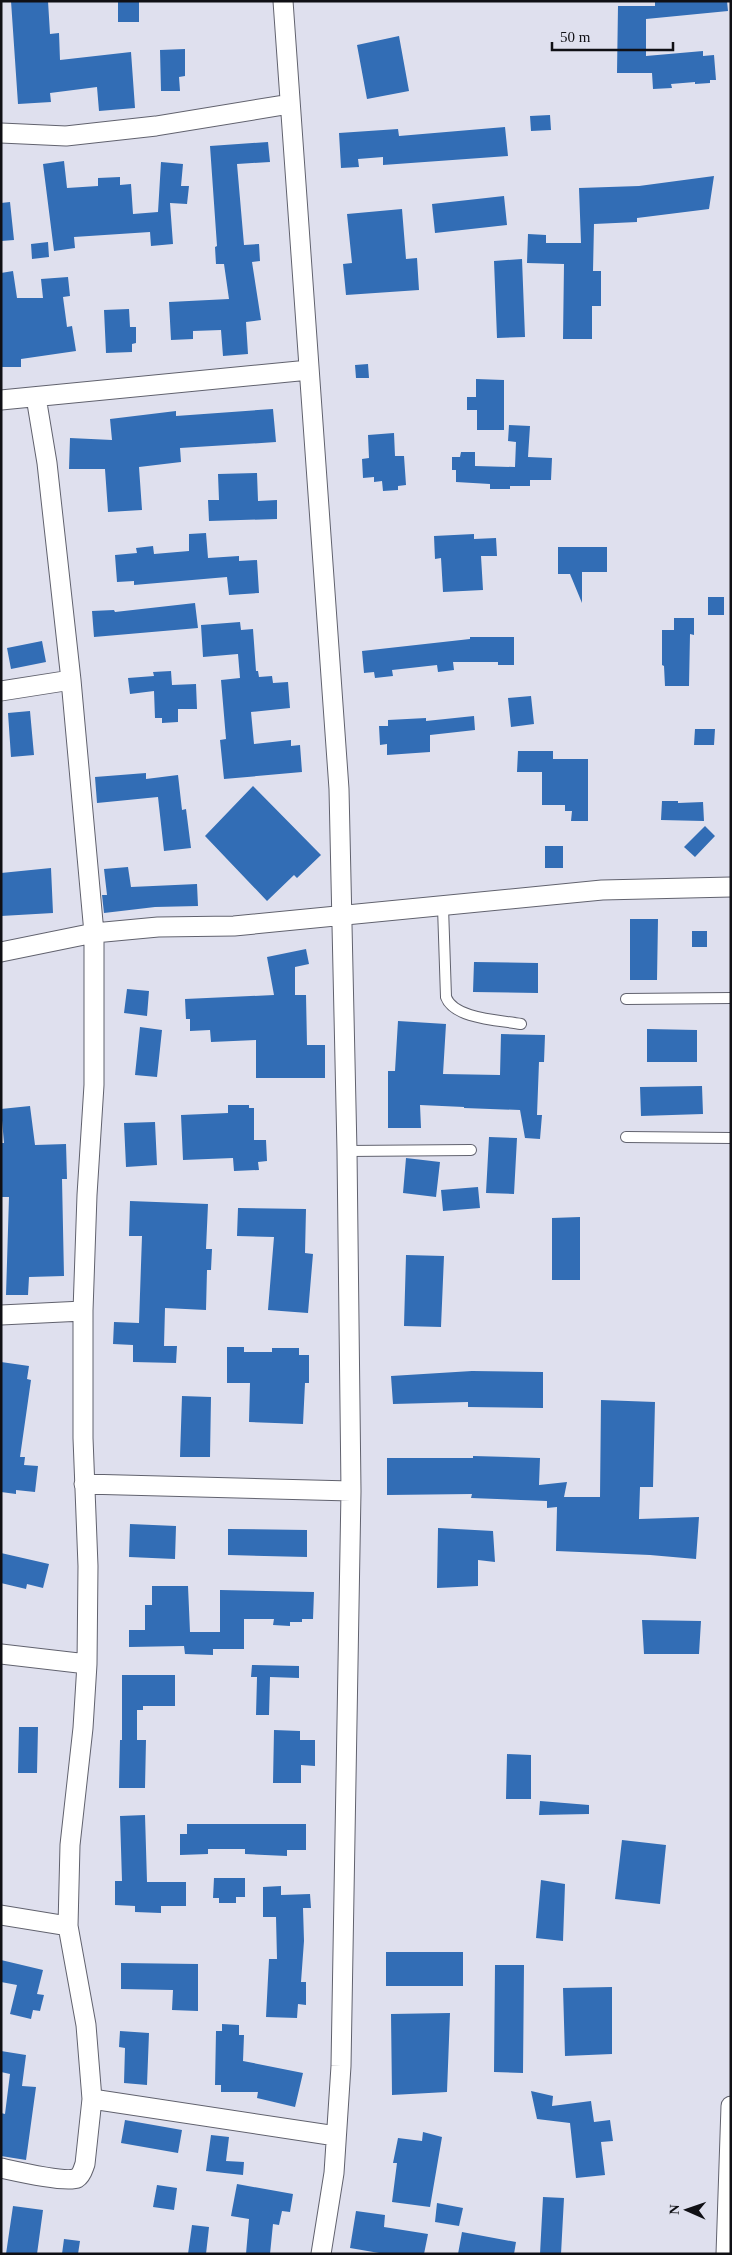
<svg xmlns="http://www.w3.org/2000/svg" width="732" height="2255" font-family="Georgia,serif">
<rect width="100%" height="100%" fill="#dfe0ee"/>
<!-- building -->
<path fill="#326db5" d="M11,1H48L50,34L59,33L60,60L131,52L135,108L99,111L97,87L50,93L51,102L18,104Z
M118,1H139V22H118Z
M655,1H727L728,11L646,19V56L703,51V56L714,55L716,80H710V83L695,84V82L671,84L672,88L653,89L652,73H617L618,6H655Z
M399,36L409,91L367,99L357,45Z
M185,49V76L179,77L180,91H161L160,50Z
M550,115L551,130L531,131L530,116Z
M505,127L508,156L383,165V157L358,159L359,167L341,168L339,133L398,129L399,136Z
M268,142L270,162L237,164L244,245L259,244L260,261L252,262L261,320L246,322L248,354L223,356L221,330L193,331V339L171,340L169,302L229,299L224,264H216L215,247L217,246L210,146Z
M64,161L67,188L98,186V178L120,177V185L131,184L133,214L158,212L161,162L183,164L181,186H189L187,204L170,203L173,244L151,246L150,232L74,237L75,248L54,251L43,164Z
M714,176L709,209L637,218V222L594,224L593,271H601V306H592V339H563L564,264L527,263L528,234L546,235V243H581L579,188L639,186Z
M504,196L507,225L435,233L432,204Z
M10,202L14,240L1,241V203Z
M402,209L406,259L417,258L419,290L346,295L343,264L352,263L347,214Z
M48,242L49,257L32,259L31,244Z
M522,259L525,337L497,338L494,261Z
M13,271L17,298H43L41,279L68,277L70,296L63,297L67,327L72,326L76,351L21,359V367H1V273Z
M129,309L130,327H136V343L132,344V352L106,353L104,310Z
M368,364L369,378H356L355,365Z
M476,379L504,380V430H477V410H467V397H476Z
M273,409L276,442L180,448L181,462L139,467L142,510L108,512L105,469H69L70,438L112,440L110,419L176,411V416Z
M509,425L530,426L528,457L552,458L551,480H530V486H510V489H490V484L456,482V470H452V457H460L461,452H475V466L515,467L516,442L508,441Z
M394,433L395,456H404L406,485L398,486V490L383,491L382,481L374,482V477L363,478L362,459L369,458L368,435Z
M257,473L258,501L277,500V519L209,521L208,500H219L218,474Z
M206,533L208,558L239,556V561L257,560L259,593L229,595L227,577L134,585V581L117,582L115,555L137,553L136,548L153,546L154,554L189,551V534Z
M474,534V539L496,538L497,556H481L483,590L443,592L441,558L435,559L434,536Z
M558,547H607V572H582V603L570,574H558Z
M708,597H724V615H708Z
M195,603L198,628L94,637L92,611L114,610L115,612Z
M674,618H694V635L690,634L689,686H665L664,666L662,665V630H674Z
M240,622L241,630L253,629L256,671H258L259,677L272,676L273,683L288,682L290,708L251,712L254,744L291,740V746L300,745L302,772L224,779L220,740L226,739L221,680L240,678L238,654L203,657L201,625Z
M470,637H514V665H498V662H453L454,670L438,672L437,665L392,670L393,676L375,678L374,672L364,673L362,651L470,639Z
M42,641L46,662L11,669L7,648Z
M171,671L172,685L196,684L197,709H178V722L162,723V718H155L154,691L130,694L128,678L154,676L153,672Z
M531,696L534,724L511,727L508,698Z
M30,711L34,755L11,757L8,713Z
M474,716L475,730L430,735V752L387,755V744L380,745L379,726H388V720L426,718V721Z
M695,729H715L714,745H694Z
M518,751H553V759H588V821H571L572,811H565V805H542V772H517Z
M146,773V779L178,775L182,810L186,809L191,848L164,851L158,797L97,803L95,777Z
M253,786L321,855L297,878L294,875L267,901L205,836Z
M662,801H678V803L703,802L704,821L661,820Z
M705,826L715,836L695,857L684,847Z
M545,846H563V868H545Z
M128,867L131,887L197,884L198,906L155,907L104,913L102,895H107L104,869Z
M51,868L53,913L1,916V873Z
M630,919H658L657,980H630Z
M692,931H707V947H692Z
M306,949L309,964L295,967V995H306L307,1045H325V1078H256V1040L211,1042L210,1030L190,1031V1019H186L185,999L274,995L267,957Z
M474,962L538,963V993L473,992Z
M127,989L149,991L147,1016L124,1013Z
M398,1021L446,1024L443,1074L500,1075L501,1034L545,1035L544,1062H539L537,1115H542L540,1139L525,1138L520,1110L464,1108V1107L420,1105L421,1128H388V1071H395Z
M140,1027L162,1030L157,1077L135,1075Z
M647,1029L697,1030V1062H647Z
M702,1086L703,1114L641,1116L640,1087Z
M228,1105H249V1108H254V1140H266L267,1161L258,1162L259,1170L234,1171L233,1158L183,1160L181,1115L228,1113Z
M30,1106L35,1145L66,1144L67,1179H62L64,1276L29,1277L28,1295H6L9,1197H1V1143H4L1,1109Z
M155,1122L157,1165L126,1167L124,1123Z
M489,1137L517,1138L514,1194L486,1193Z
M406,1158L440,1162L436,1197L403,1193Z
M478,1187L480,1208L443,1211L441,1190Z
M130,1201L208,1204L206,1249H212L211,1270H207L206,1310L165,1308L164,1346H177L176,1363L133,1362V1345L113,1344L114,1322L139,1323L142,1236H129Z
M238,1208L306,1209L305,1253L313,1254L308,1313L268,1310L274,1237L237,1236Z
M580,1217V1280H552V1218Z
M406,1255L444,1256L441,1327L404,1326Z
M227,1347H244V1352H272V1348H299V1355H309V1383H305L303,1424L249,1422L250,1383H227Z
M1,1362L29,1366L27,1379L31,1380L20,1457H25L24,1465L38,1466L35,1492L16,1490V1494L1,1492Z
M472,1371L543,1372V1408L468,1407V1402L393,1404L391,1376Z
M182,1396L211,1397L210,1457H180Z
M601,1400L655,1402L653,1487H640L639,1519L699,1517L696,1559L650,1555L556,1551L557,1507L547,1508V1501L471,1498L472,1494L387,1495V1458H473V1456L540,1458L539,1485L567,1482L564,1497H600Z
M130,1524L176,1526L175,1559L129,1557Z
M438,1528L493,1531L495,1562L478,1560V1586L437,1588Z
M228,1529L307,1530V1557L228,1555Z
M1,1553L49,1564L43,1588L27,1584L26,1589L1,1583Z
M152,1586H188L190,1632H220V1590L314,1592L313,1619H302V1622H290V1626L273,1625L274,1619H244V1649H213V1655L185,1654L184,1646L129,1647V1630H145V1605H152Z
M642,1620L701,1621L699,1654H644Z
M252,1665L299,1666V1678L270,1677L269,1715H256L257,1677H251Z
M122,1675H175V1706H143V1710H137V1740H146L145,1788H119L120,1740H122Z
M19,1727H38L37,1773H18Z
M274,1730L300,1731V1740H315V1766L301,1765V1783H273Z
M507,1754L531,1755V1799H506Z
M540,1801L589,1805V1814L539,1815Z
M145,1815L147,1882H186V1906H161V1913L135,1912V1906L115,1905V1881H122L120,1816Z
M187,1824H306V1850H287V1856L245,1854V1849H208V1854L180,1855V1834H187Z
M622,1840L666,1845L660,1904L615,1899Z
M214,1878H245V1897H236V1903H219V1898H213Z
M541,1880L565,1884L563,1941L536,1938Z
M281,1886V1895L310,1894L311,1908H303L304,1941L301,1982H306V2005L298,2004L297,2018L266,2017L269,1959H277L276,1917H263V1887Z
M386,1952H463V1986H386Z
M1,1960L43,1970L37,1994L44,1995L40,2011L33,2010L31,2019L10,2014L17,1985L1,1982Z
M121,1963L198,1964V2011L172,2010L173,1990L121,1989Z
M495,1965H524L523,2073L494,2072Z
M612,1987V2054L565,2056L563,1988Z
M450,2013L447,2092L392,2095L391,2014Z
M222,2024L239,2025V2035H244L243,2061L303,2073L295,2107L257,2098L258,2092H221V2085H215L216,2031H222Z
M120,2031L149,2033L147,2085L124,2083L125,2048L119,2047Z
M1,2051L26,2055L22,2086L36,2087L26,2160L1,2156V2113L5,2114L10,2074L1,2072Z
M531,2091L553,2096L552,2106L591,2101L594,2122L610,2120L613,2141L601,2142L605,2175L576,2178L570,2123L537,2119Z
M125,2120L182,2130L178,2153L121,2143Z
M423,2132L442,2137L430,2207L392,2202L397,2163H393L398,2138L422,2141Z
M211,2135L229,2137L226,2161L244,2162L243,2175L206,2171Z
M237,2184L293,2194L290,2212L282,2211L279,2225L273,2224L270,2254H246L249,2219L231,2216Z
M157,2185L177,2188L174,2210L153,2207Z
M543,2197L564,2198L561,2254H540Z
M437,2203L463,2208L459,2226L435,2222Z
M13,2206L43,2210L37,2254H6Z
M356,2211L385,2215L384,2227L428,2234L424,2254H385L350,2248Z
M192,2225L209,2227L206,2254H188Z
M462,2232L516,2242L514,2254H458Z
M64,2239L80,2241L78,2254H62Z"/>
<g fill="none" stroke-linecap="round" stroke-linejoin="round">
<defs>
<path id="lane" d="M443,907L446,997C454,1019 499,1020 521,1024
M626,999L731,998
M626,1137L731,1138
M347,1151L471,1150"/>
<path id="street" d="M283,1L339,789L347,1151L351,1491L341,2066L334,2173L321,2254
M1,133L66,136L156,126L290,104
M1,400L309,370
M1,691L71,680
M1,952L94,933L158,927L234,926L602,890L731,887
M1,1315L83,1311
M84,1484L351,1491
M1,1654L87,1664
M1,1915L68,1926
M92,2099L336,2136
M1,2168C15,2171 67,2183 77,2178C82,2175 83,2169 85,2164L92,2099L86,2025L68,1926L70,1845L83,1728L87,1664L88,1566L83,1438V1311L87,1195L94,1085V933L71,680L47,463L36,397
M726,2254L731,2106"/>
</defs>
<!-- lane casing -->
<use href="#lane" stroke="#61626e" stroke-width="12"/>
<!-- street casing -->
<use href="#street" stroke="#61626e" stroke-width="21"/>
<!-- lane -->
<use href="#lane" stroke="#fff" stroke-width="10"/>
<!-- street -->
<use href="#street" stroke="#fff" stroke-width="19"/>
</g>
<!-- border -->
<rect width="732" height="2255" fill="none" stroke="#101015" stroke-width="5"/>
<!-- north arrow -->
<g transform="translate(687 2210) rotate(272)" stroke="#dfe0ee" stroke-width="4" paint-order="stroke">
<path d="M0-4L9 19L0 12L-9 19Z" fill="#101015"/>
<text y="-8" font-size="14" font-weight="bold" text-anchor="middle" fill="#101015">N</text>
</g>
<!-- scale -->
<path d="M552 42v8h121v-8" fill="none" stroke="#101015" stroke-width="2.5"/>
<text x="560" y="42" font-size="15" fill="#101015" stroke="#dfe0ee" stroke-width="4" paint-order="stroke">50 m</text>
</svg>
